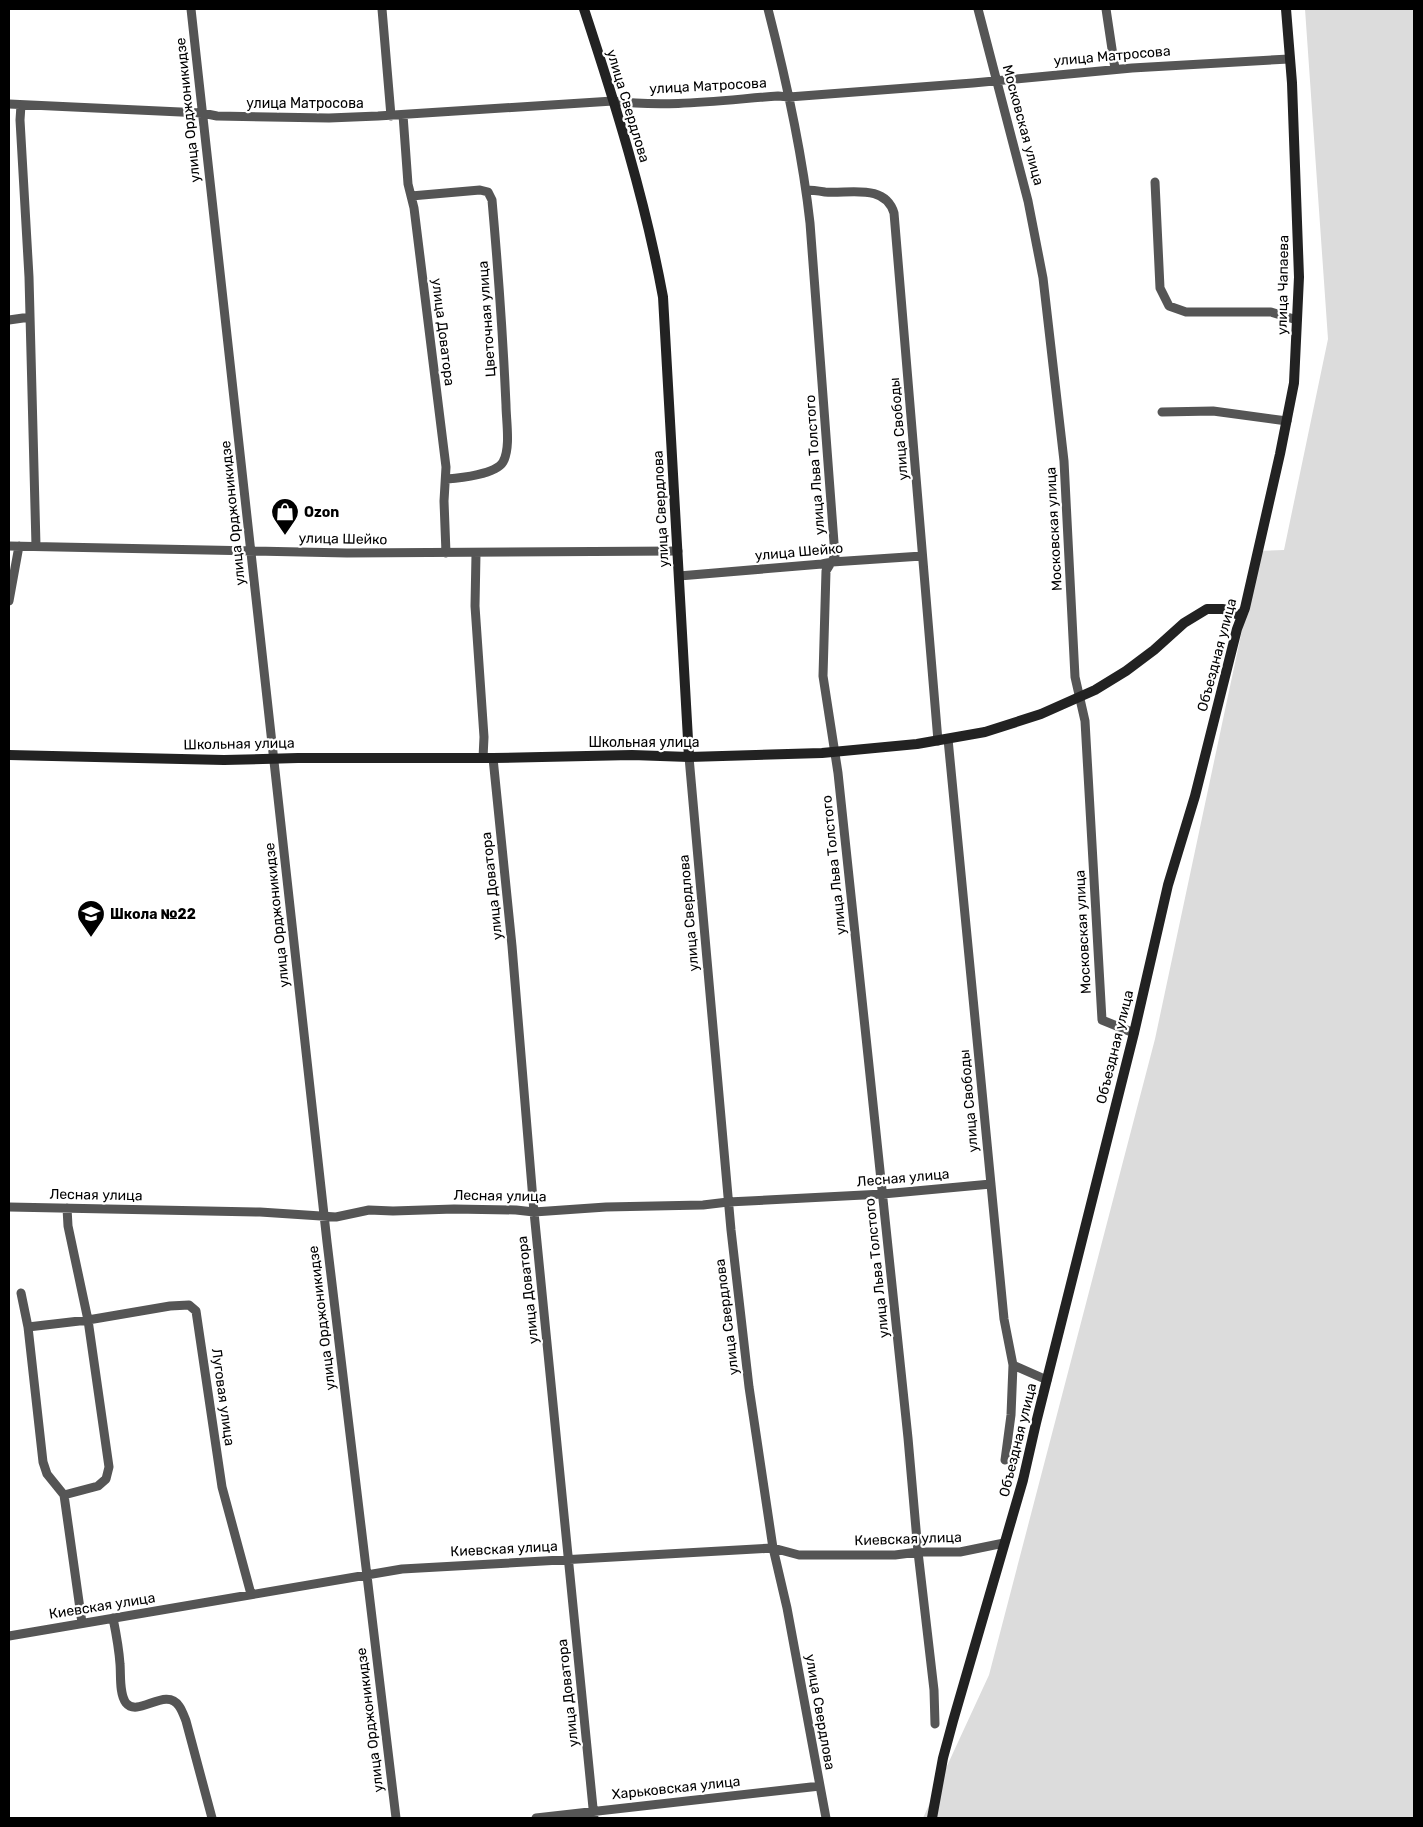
<svg xmlns="http://www.w3.org/2000/svg" width="1423" height="1827" font-family="Rubik,sans-serif">
<rect width="100%" height="100%" fill="#fff"/>
<!-- green -->
<path fill="#dcdcdc" d="M1305,9H1414V1818H923L989,1675L1155,1039L1245,616L1254,551L1284,550L1328,339Z"/>
<g fill="none" stroke-linecap="round" stroke-linejoin="round">
<!-- street -->
<path stroke="#555" stroke-width="9" d="M191,9L327,1242L396,1818
M382,9L391,116
M768,9C786,79 802,151 810,223L835,556L826,571L823,676L838,773L868,1056L908,1438L918,1552L934,1690L935,1724
M978,9L1028,201L1043,278L1064,461L1075,677L1085,721L1102,1020L1134,1033
M1106,9L1115,69
M9,104L202,113L217,116L329,118L378,116L613,101C668,108 723,100 778,96L789,97L973,83L1132,68L1289,59
M21,105L20,120L29,277L36,546
M403,115L408,184L414,208L446,467L444,501L446,553
M1155,182L1160,288L1169,306L1186,312H1271L1297,320
M806,190C813,190 819,191 825,192C849,194 885,183 894,213L938,741
M411,196L480,190L488,192L492,200C498,268 503,337 506,405C506,420 511,448 503,462C496,474 461,478 447,479
M9,320L30,317
M1162,412L1213,411L1287,421
M9,546L347,553L678,551
M476,554L475,606L484,737L483,758
M679,576L822,564L832,562L922,556
M9,601L19,546
M948,739L1004,1319L1013,1365L1011,1415L1005,1460
M689,757L731,1230L749,1387L773,1548L787,1608L826,1818
M493,758L512,946L534,1212L594,1818
M9,1207L260,1212L336,1217L369,1210L393,1211L454,1209L516,1210L534,1212L606,1207L703,1205L728,1202L883,1194L991,1184
M67,1208L68,1226L88,1320L109,1467L106,1479L98,1486L64,1495L82,1623
M21,1293L28,1327L43,1462L47,1474L64,1495
M28,1327L88,1320L170,1306L189,1305L196,1311L222,1487L251,1594
M1013,1365L1047,1380
M113,1618C116,1633 119,1649 120,1664C121,1675 119,1694 126,1703C138,1718 166,1686 179,1706C182,1710 184,1716 186,1721L212,1818
M9,1636L402,1569L773,1548L799,1555H895L918,1552H960L1004,1543
M536,1818L820,1786"/>
<!-- secondary -->
<path stroke="#222" stroke-width="10" d="M584,9C615,103 645,199 663,297L689,757
M9,755L224,760L298,758H493L632,755L689,757L822,753L917,744L985,732L1041,714L1095,690L1126,671L1154,650L1184,623L1207,609H1223L1242,616
M932,1818L943,1758L953,1721L1023,1480L1036,1423L1134,1033L1168,885L1195,796L1237,629L1245,608L1280,454L1294,383L1299,277L1292,83L1286,9"/>
</g>
<!-- icons -->
<defs>
<symbol id="shop-pin" viewBox="-11 -11 22 30"><path d="M0 17L-7.5 6A9.5 9.5 0 1 1 7.5 6Z" fill="#000" stroke="#fff"/><path d="M-5-2.5h2.3a2.7 3.5 0 0 1 5.4 0H5L5.5 6h-11ZM-1.5-2.5h3a1.5 2.3 0 0 0-3 0Z" fill="#fff"/></symbol>
<symbol id="school-pin" viewBox="-11 -11 22 30"><path d="M0 17L-7.5 6A9.5 9.5 0 1 1 7.5 6Z" fill="#000" stroke="#fff"/><path d="M0-5L7-2L0 1L-7-2ZM-4 1L0 2.5L4 1V4Q0 6-4 4Z" fill="#fff"/></symbol>
</defs>
<g fill-rule="evenodd">
<use href="#shop-pin" x="269" y="496" width="32" height="43"/>
<use href="#school-pin" x="75" y="898" width="32" height="43"/>
</g>
<g text-anchor="middle" dominant-baseline="central" stroke-width="4.5" stroke-linejoin="round" paint-order="stroke">
<!-- street labels -->
<g font-size="14" fill="#000" stroke="#fff">
<text transform="translate(1112 56) rotate(-5)">улица Матросова</text>
<text transform="translate(708 86) rotate(-3)">улица Матросова</text>
<text x="305" y="103">улица Матросова</text>
<text transform="translate(628 106) rotate(73)">улица Свердлова</text>
<text transform="translate(188 110) rotate(-96)">улица Орджоникидзе</text>
<text transform="translate(1023 125) rotate(75)">Московская улица</text>
<text transform="translate(1283 285) rotate(-89)">улица Чапаева</text>
<text transform="translate(487 319) rotate(-94)">Цветочная улица</text>
<text transform="translate(443 332) rotate(83)">улица Доватора</text>
<text transform="translate(899 429) rotate(-95)">улица Свободы</text>
<text transform="translate(815 465) rotate(-94)">улица Льва Толстого</text>
<text transform="translate(661 509) rotate(-93)">улица Свердлова</text>
<text transform="translate(233 513) rotate(-96)">улица Орджоникидзе</text>
<text transform="translate(1054 529) rotate(-93)">Московская улица</text>
<text transform="translate(343 539) rotate(1)">улица Шейко</text>
<text transform="translate(799 552) rotate(-5)">улица Шейко</text>
<text transform="translate(1217 655) rotate(-75)">Объездная улица</text>
<text x="644" y="742">Школьная улица</text>
<text transform="translate(239 744) rotate(-1)">Школьная улица</text>
<text transform="translate(834 865) rotate(-96)">улица Льва Толстого</text>
<text transform="translate(492 886) rotate(-96)">улица Доватора</text>
<text transform="translate(689 913) rotate(-95)">улица Свердлова</text>
<text transform="translate(277 915) rotate(-96)">улица Орджоникидзе</text>
<text transform="translate(1083 932) rotate(-93)">Московская улица</text>
<text transform="translate(1115 1047) rotate(-76)">Объездная улица</text>
<text transform="translate(969 1101) rotate(-95)">улица Свободы</text>
<text transform="translate(903 1178) rotate(-5)">Лесная улица</text>
<text transform="translate(96 1195) rotate(1)">Лесная улица</text>
<text transform="translate(500 1196) rotate(1)">Лесная улица</text>
<text transform="translate(877 1268) rotate(-96)">улица Льва Толстого</text>
<text transform="translate(528 1290) rotate(-96)">улица Доватора</text>
<text transform="translate(727 1317) rotate(-97)">улица Свердлова</text>
<text transform="translate(322 1318) rotate(-97)">улица Орджоникидзе</text>
<text transform="translate(223 1397) rotate(82)">Луговая улица</text>
<text transform="translate(1018 1440) rotate(-76)">Объездная улица</text>
<text transform="translate(908 1539) rotate(-2)">Киевская улица</text>
<text transform="translate(504 1549) rotate(-3)">Киевская улица</text>
<text transform="translate(102 1606) rotate(-9)">Киевская улица</text>
<text transform="translate(568 1693) rotate(-96)">улица Доватора</text>
<text transform="translate(820 1712) rotate(80)">улица Свердлова</text>
<text transform="translate(370 1720) rotate(-97)">улица Орджоникидзе</text>
<text transform="translate(676 1788) rotate(-6)">Харьковская улица</text>
</g>
<!-- poi labels -->
<g font-size="14" font-weight="bold" fill="#000" stroke="#fff" text-anchor="start">
<text x="304" y="512">Ozon</text>
<text x="110" y="914">Школа №22</text>
</g>
</g>
<!-- border -->
<rect width="1423" height="1827" fill="none" stroke="#000000" stroke-width="20"/>
</svg>
